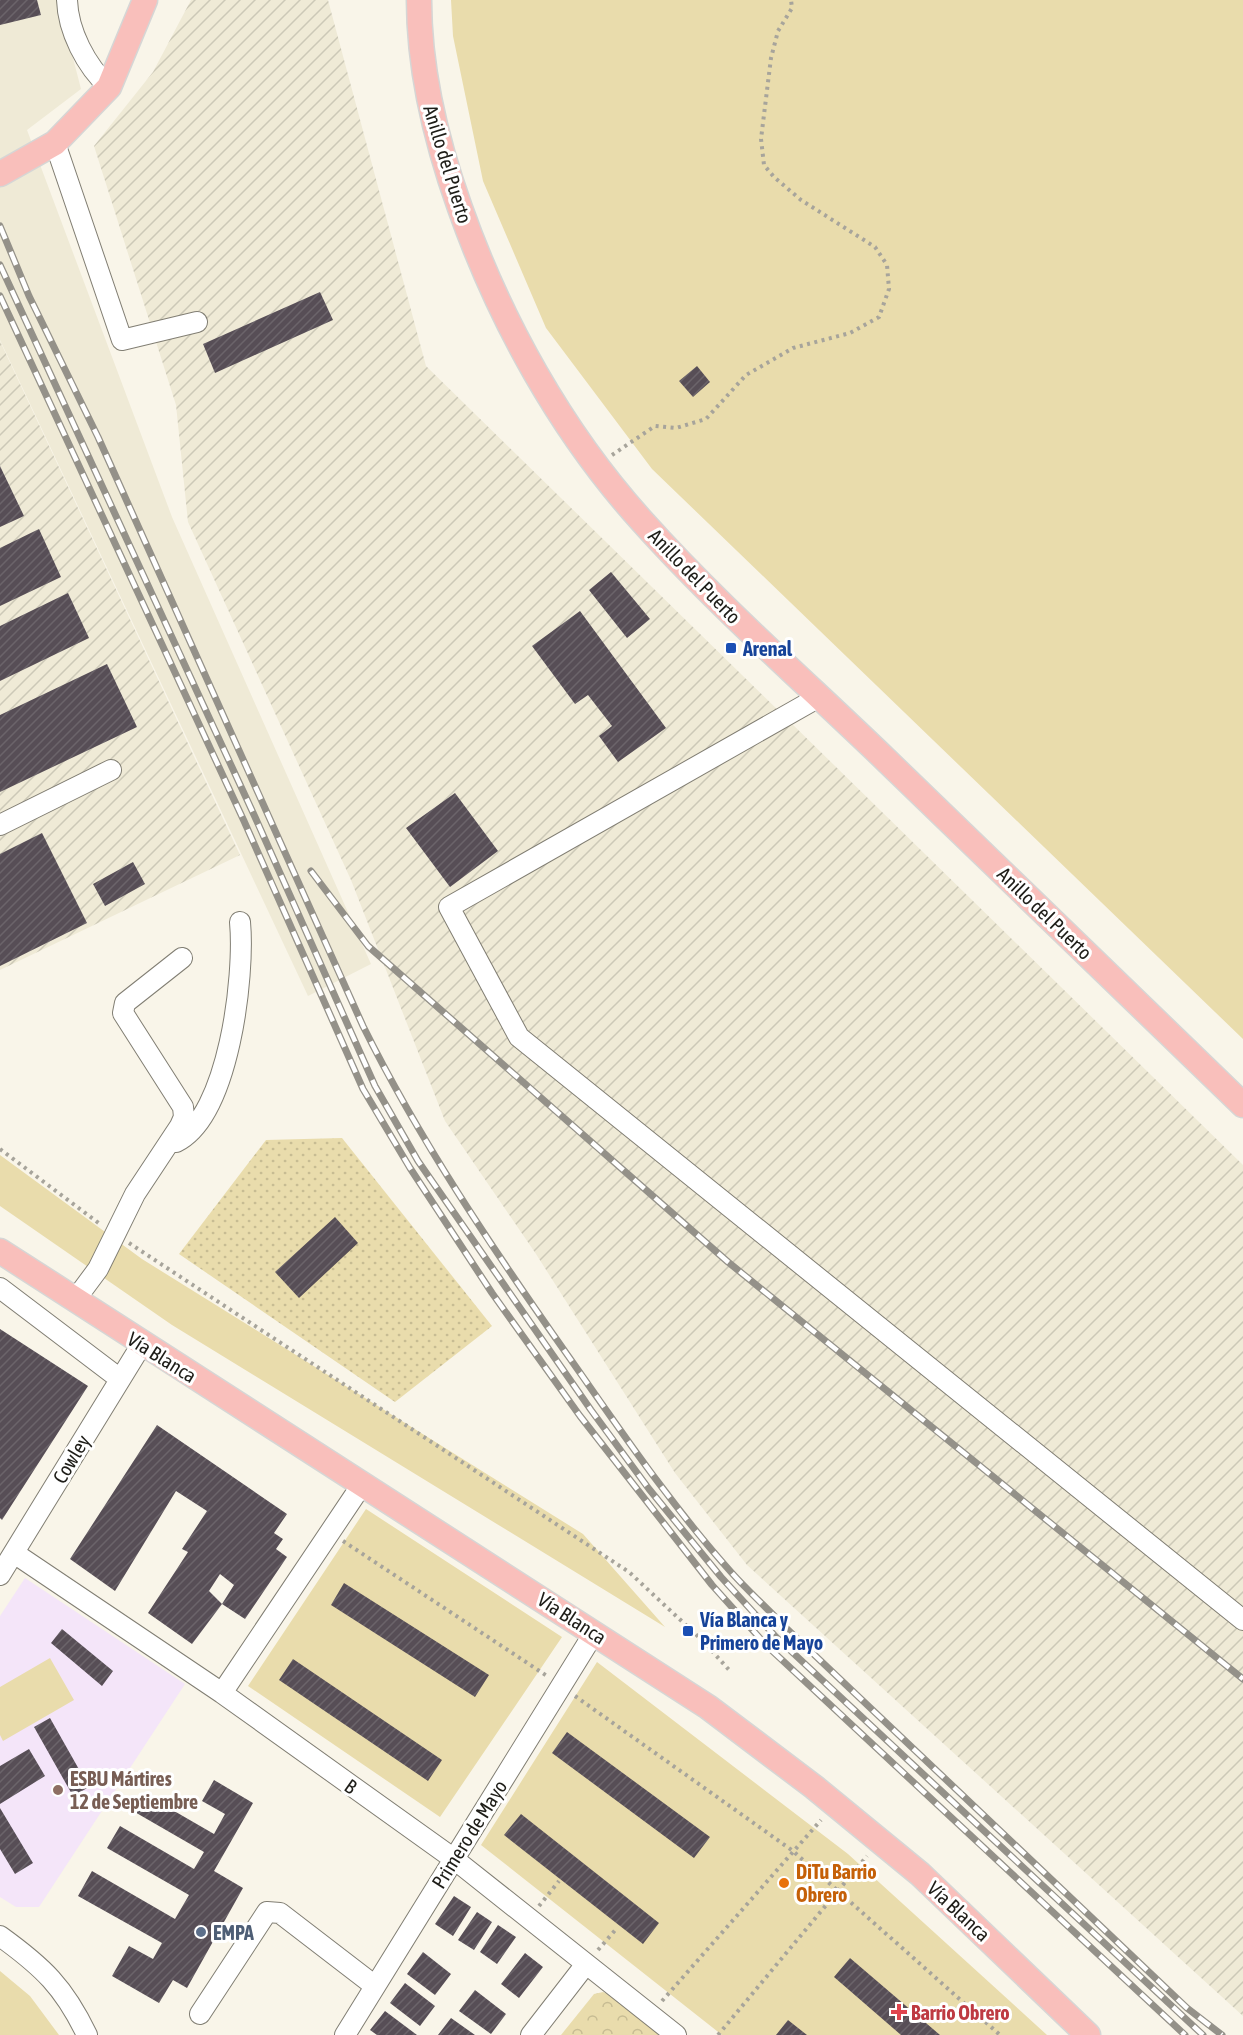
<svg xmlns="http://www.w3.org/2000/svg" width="1243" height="2035" font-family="'Asap Condensed',sans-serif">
<defs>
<pattern id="industrial-furrows" width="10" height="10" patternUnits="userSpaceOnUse" patternTransform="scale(1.5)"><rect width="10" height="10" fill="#efead6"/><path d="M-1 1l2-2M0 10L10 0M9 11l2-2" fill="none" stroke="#ccc8b7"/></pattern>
<pattern id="park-crowns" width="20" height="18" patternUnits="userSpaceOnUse" patternTransform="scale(1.5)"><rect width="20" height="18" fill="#e9dcac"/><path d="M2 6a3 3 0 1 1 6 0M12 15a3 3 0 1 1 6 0" fill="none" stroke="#c7bc93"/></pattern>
<pattern id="garden-dots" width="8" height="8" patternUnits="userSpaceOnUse" patternTransform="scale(1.5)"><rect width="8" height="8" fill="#e9dcac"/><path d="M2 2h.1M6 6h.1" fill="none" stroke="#c7bc93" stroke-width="1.8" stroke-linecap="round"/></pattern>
<pattern id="building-hatch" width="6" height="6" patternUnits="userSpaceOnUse" patternTransform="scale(1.5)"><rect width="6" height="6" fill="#574e56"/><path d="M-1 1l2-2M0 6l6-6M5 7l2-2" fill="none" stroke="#6b646a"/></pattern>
</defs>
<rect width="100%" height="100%" fill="#f9f5e9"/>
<!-- industrial -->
<path fill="url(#industrial-furrows)" d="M191,0H328L426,366L1243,1165V2016L747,1565L675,1473L536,1254L445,1121L351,880L188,522L176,405L94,146L153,72Z
M0,341L240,855L0,970Z"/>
<!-- education -->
<path fill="#f4e5f9" d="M25,1578L185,1684L39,1907H16L0,1897V1616Z"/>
<!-- built -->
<path fill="#efead6" d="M0,0H58L81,89L27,130L172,517L371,964L308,996L0,340Z"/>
<!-- grass -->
<path fill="#e9dcac" d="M451,0H1243V1039L652,469L546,328L483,181L453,36Z
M0,1155L142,1259L583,1534L665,1627L172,1325L0,1206Z
M366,1509L562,1637L440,1817L248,1686Z
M50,1658L74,1700L3,1741L0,1735V1687Z
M597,1662L848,1854L1047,2035H722L481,1845Z
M0,1971L30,1996L59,2035H0Z"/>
<!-- park -->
<path fill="url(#park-crowns)" d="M603,1992L610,1995L660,2035H561L594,1994Z"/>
<!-- garden -->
<path fill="url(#garden-dots)" d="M342,1138L492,1326L395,1402L179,1254L266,1140Z"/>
<!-- building -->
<path fill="url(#building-hatch)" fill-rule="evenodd" d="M0,0H37L41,15L0,25Z
M320,292L333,320L215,373L203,344Z
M697,366L710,382L693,397L679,381Z
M0,466L24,516L0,527Z
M39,529L61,577L0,606V548Z
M611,572L650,619L627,638L589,590Z
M68,593L89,638L0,681V626Z
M580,611L666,728L618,762L599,736L612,726L588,695L575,704L532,646Z
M107,664L137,727L0,792V715Z
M455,793L498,851L450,887L406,828Z
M42,833L87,923L0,966V854Z
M133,862L145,884L105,906L93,884Z
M335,1217L358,1243L299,1298L275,1272Z
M0,1329L88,1386L2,1520L0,1518Z
M157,1425L287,1514L274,1533L283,1539L276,1549L287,1557L245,1619L222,1604L192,1644L148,1613L188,1552L182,1549L207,1511L176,1491L115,1591L70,1559ZM220,1574L234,1585L222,1604L209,1591Z
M344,1583L489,1675L475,1697L331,1605Z
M62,1629L113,1671L102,1686L51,1643Z
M293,1659L442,1760L428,1781L279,1680Z
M50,1718L89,1787L73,1796L34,1727Z
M567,1732L710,1837L694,1858L552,1753Z
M29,1749L45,1776L0,1804V1766Z
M214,1780L253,1803L214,1871L243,1888L187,1988L173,1980L159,2003L112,1976L129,1946L153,1959L162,1943L78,1896L92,1871L175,1919L189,1895L107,1848L120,1826L194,1869L204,1852L133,1811L143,1793L214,1834L225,1814L202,1801Z
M0,1808L33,1863L15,1874L0,1849Z
M521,1814L659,1923L643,1944L504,1835Z
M454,1896L471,1907L453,1936L435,1924Z
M477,1912L492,1922L474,1950L458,1940Z
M498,1925L516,1937L497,1964L480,1952Z
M423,1952L451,1974L435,1995L407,1974Z
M525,1953L543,1967L519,1998L501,1984Z
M850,1958L940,2035H901L834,1977Z
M405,1983L435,2006L420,2026L390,2003Z
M475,1990L506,2014L491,2034L459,2011Z
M385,2011L417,2035H377L370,2030Z
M451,2018L475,2035H438Z
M788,2020L807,2035H776Z"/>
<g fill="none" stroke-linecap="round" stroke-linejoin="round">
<defs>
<path id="minor" d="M67,0C68,31 86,66 109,87
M55,143L122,340L197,322
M819,697L449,907L519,1037L1243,1620
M0,825L111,770
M176,1142C229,1116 245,976 240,922
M0,1288L120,1379
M75,1300L98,1269L135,1194L180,1126L184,1117L183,1107L123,1013L125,1003L182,958
M14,1553L222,1693L454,1859L676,2035
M0,1575L142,1344
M222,1693L363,1483
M0,1936C43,1967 64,1987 87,2035
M200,2014L267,1912L280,1913L375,1986
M345,2035L594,1633
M531,2035L586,1964"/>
<path id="major" d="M419,0C419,71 436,141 460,208C500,321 561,431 641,520C717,605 803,680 885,759C1004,874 1124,990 1243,1105
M0,174L55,143L109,87L145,0
M0,1251L708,1707L814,1787L920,1874L1088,2035"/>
</defs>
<!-- minor casing -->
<use href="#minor" stroke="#817e73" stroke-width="22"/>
<!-- major casing -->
<use href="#major" stroke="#d6d6d5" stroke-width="27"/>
<!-- path -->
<path stroke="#a7a49b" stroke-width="4" stroke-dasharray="3 4.5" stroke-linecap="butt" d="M612,455L655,426L676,428L706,419L746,375L793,348L850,333L879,317L889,289L887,265L875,247L801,200L774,177L764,165L761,139L771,58L778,31L792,8L791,0
M0,1149L100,1224
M129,1243L629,1572L703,1641L730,1671
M343,1541L547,1676
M575,1696L793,1851L1000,2035
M539,1906L559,1881
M598,1950L617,1928
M662,2001L821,1820
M718,2035L867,1856"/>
<!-- minor -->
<use href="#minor" stroke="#fff" stroke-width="20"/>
<!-- major -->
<use href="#major" stroke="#f9bfbb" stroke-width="24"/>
<defs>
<path id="rail" d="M0,226L29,296L98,437L363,1026C420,1141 491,1246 564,1350C617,1425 669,1503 731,1572C748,1591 767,1608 785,1627L1187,2008L1222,2035
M0,265L255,817L375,1086L418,1161L591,1410L649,1489L721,1577L776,1637L1203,2035
M0,296L244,821L363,1089L410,1168L492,1293L580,1416L712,1585L767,1646L1185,2035
M311,871L368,946L728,1262L1243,1679"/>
</defs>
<!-- rail casing -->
<use href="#rail" stroke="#949189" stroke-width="7"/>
<!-- rail -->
<use href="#rail" stroke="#fff" stroke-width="4.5" stroke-dasharray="14" stroke-linecap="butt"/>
</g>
<!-- markers -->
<g fill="#1a4fb4" stroke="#fff" stroke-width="2">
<rect x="725" y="642" width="12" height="12" rx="3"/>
<rect x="682" y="1625" width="12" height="12" rx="3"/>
</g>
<circle fill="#8d6e63" stroke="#fff" stroke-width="2" cx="58" cy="1790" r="6"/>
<circle fill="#e8710a" stroke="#fff" stroke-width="2" cx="784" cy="1883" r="6"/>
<circle fill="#5c6f8a" stroke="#fff" stroke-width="2" cx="201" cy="1932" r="6"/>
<path fill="#e0444e" stroke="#fff" stroke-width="2" d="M896 2003h6v6h6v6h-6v6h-6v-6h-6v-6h6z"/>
<g text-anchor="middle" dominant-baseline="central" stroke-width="6" stroke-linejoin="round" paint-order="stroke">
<!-- street labels -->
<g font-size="20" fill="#1e1d18" stroke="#fff">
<text transform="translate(448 164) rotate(73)">Anillo del Puerto</text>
<text transform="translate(695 576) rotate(46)">Anillo del Puerto</text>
<text transform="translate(1045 913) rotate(44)">Anillo del Puerto</text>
<text transform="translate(162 1357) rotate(32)">Vía Blanca</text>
<text transform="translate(71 1459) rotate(-59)">Cowley</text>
<text transform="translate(572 1618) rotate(33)">Vía Blanca</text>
<text transform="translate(351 1786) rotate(35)">B</text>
<text transform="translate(469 1834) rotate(-58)">Primero de Mayo</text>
<text transform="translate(959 1911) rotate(43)">Vía Blanca</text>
</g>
<!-- transit labels -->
<g font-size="20" font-weight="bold" fill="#164399" stroke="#fff" text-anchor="start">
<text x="743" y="648">Arenal</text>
<text x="700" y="1619">Vía Blanca y<tspan x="700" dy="23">Primero de Mayo</tspan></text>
</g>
<!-- education labels -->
<g font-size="20" font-weight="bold" fill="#785e54" stroke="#fff" text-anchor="start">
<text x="70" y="1778">ESBU Mártires<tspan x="70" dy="23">12 de Septiembre</tspan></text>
</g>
<!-- food labels -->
<g font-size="20" font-weight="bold" fill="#c56008" stroke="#fff" text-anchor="start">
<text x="796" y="1871">DiTu Barrio<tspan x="796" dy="23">Obrero</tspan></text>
</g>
<!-- service labels -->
<g font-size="20" font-weight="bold" fill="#4e5e75" stroke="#fff" text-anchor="start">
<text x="213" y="1932">EMPA</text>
</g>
<!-- health labels -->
<g font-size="20" font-weight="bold" fill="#be3a42" stroke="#fff" text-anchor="start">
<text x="911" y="2012">Barrio Obrero</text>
</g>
</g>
</svg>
